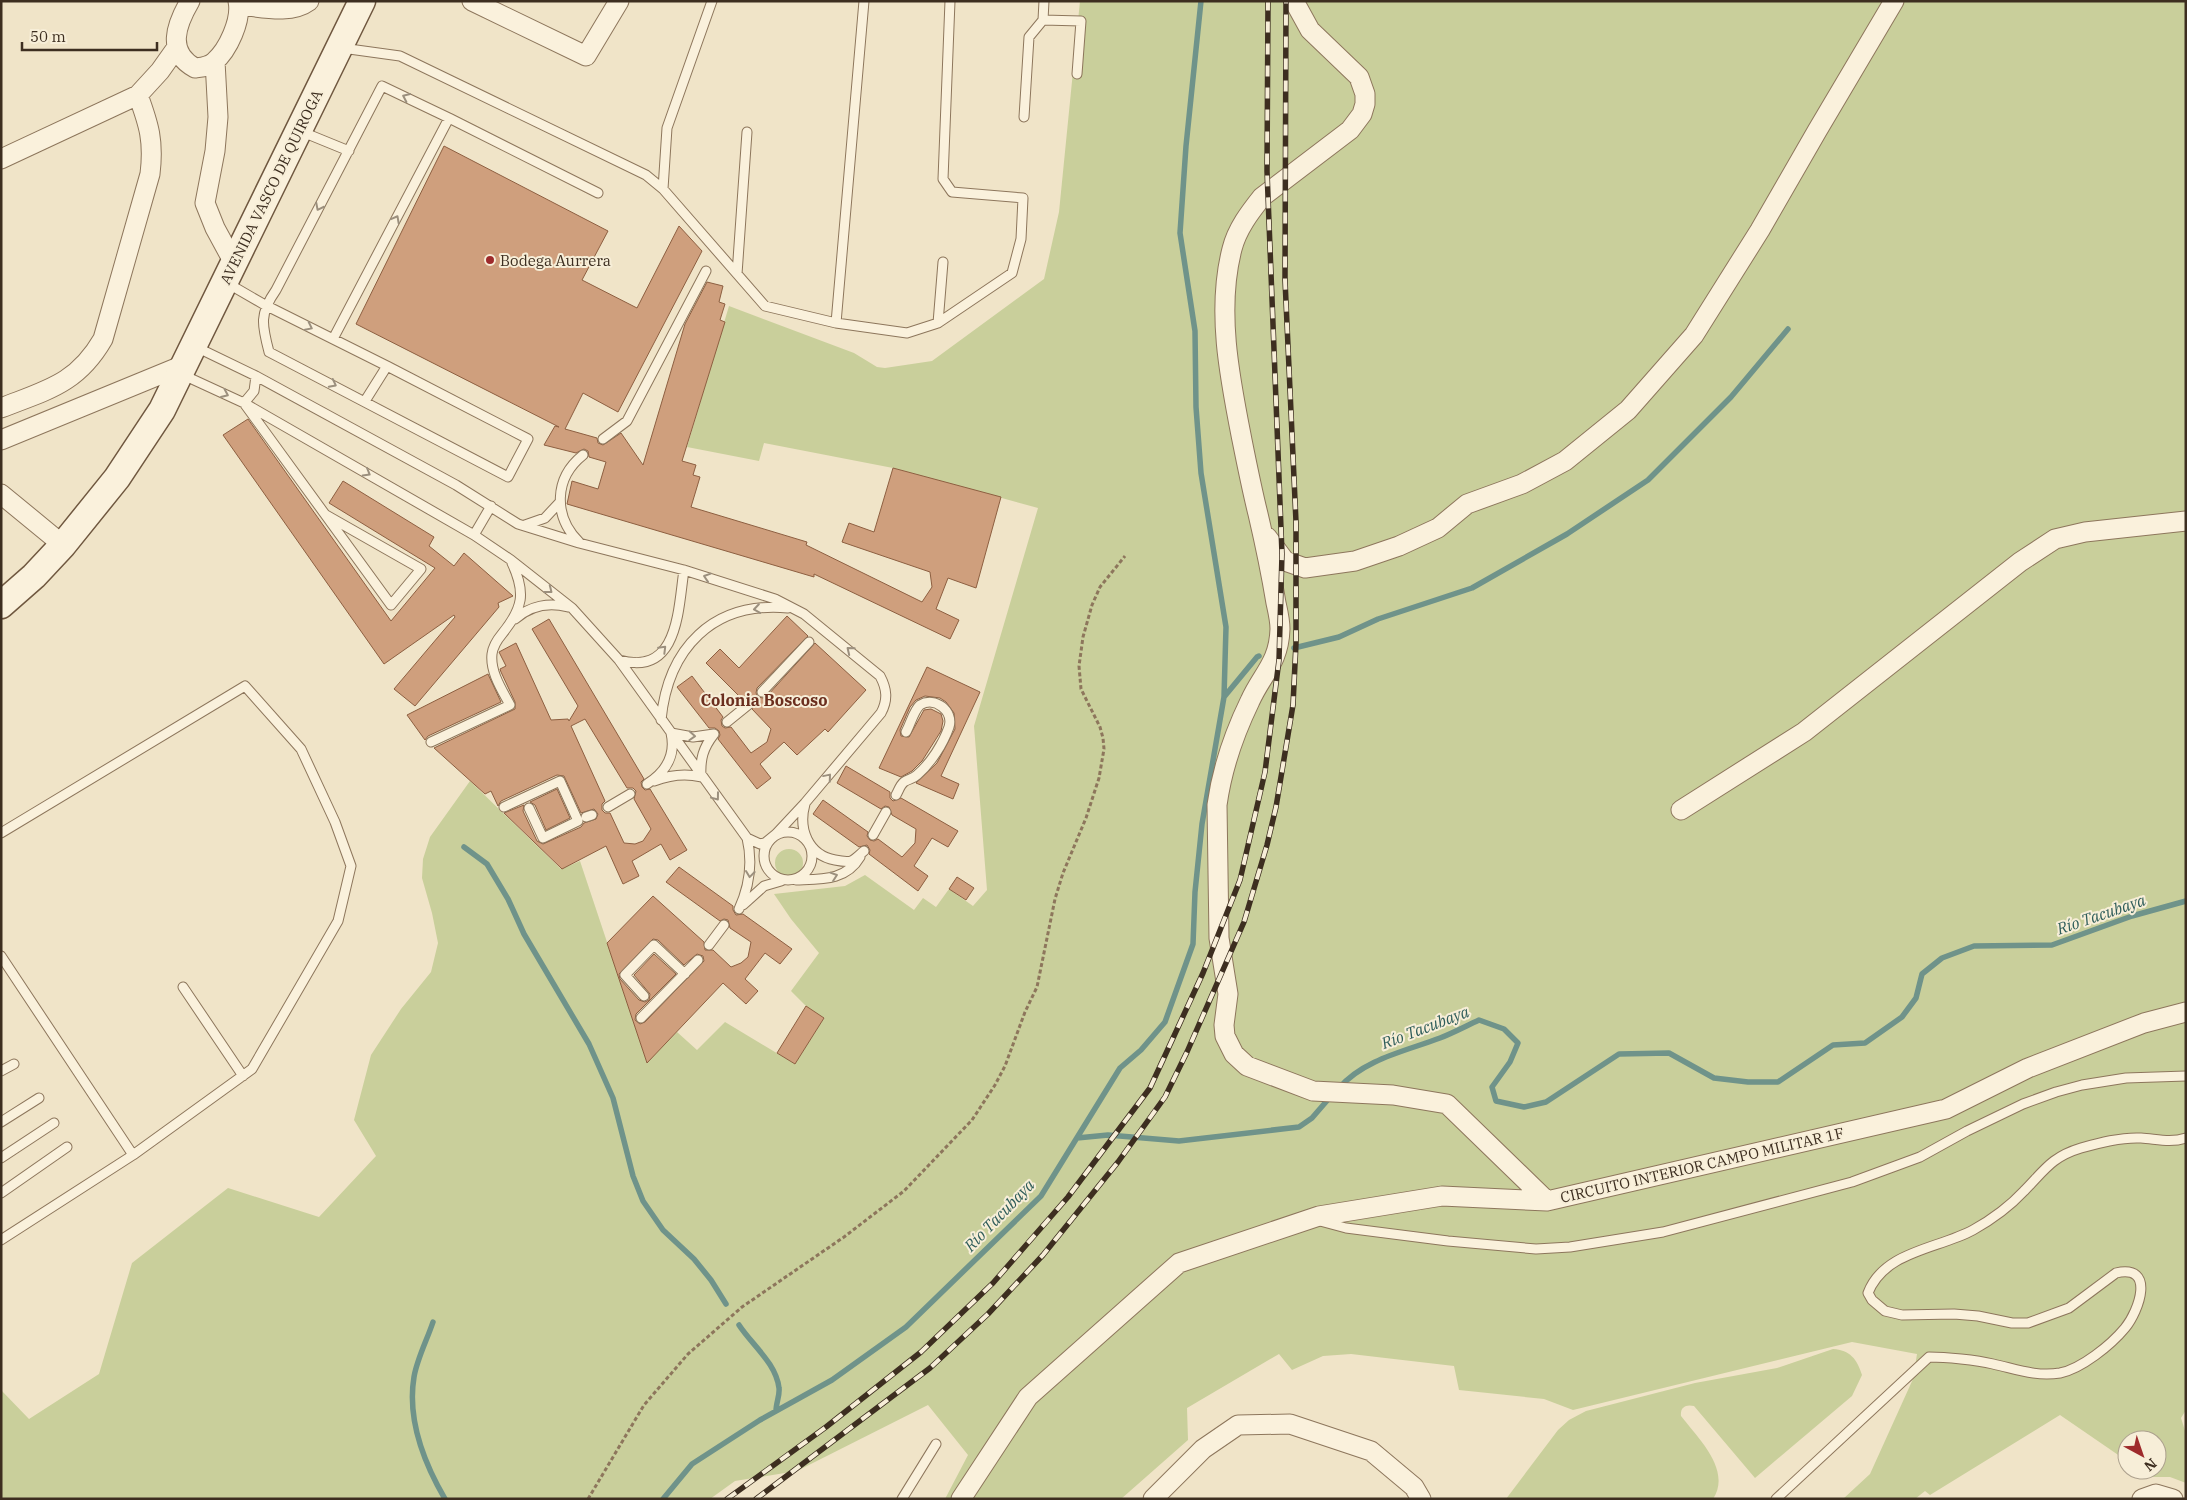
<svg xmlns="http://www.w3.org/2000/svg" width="2187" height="1500" font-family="'IBM Plex Serif',serif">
<rect width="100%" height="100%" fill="#f0e4c8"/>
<!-- green -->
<path fill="#c9cf9b" d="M1080,1H2186V1410L2181,1418L2186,1434V1483L2170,1477H2150L2140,1470H2157V1440H2127V1461L2060,1415L1930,1495L1925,1491L1915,1499H1843L1870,1474L1913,1379L1917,1354L1852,1342L1573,1410L1544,1399L1459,1390L1454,1366L1351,1354L1323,1356L1292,1370L1279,1354L1187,1408L1188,1440L1121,1499H945L968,1455L928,1405L797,1471L735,1481L710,1499H1V1390L29,1419L99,1374L132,1263L228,1188L319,1217L376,1156L354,1120L371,1055L401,1009L431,972L438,943L432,913L422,878L423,859L430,837L470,781L561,869L580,861L647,1062L677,1032L697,1050L725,1022L795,1064L824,1018L806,1006L791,991L819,953L791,919L774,894L845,886L865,875L914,910L923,898L936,907L949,889L973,906L987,890L974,726L1038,508L893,468L764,443L759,461L687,447L729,306L854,353L877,367L885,368L932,361L1044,279L1059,212Z
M775 863a14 14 0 1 1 28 0a14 14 0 1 1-28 0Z
M1833,1349C1850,1350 1857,1359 1862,1375L1852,1396L1755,1478L1694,1406C1686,1404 1680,1407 1681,1416C1698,1438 1732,1470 1713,1499H1506L1558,1430L1569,1420L1586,1411L1695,1383L1777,1368Z"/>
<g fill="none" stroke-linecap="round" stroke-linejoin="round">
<!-- stream -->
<path stroke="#6f938a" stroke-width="5.5" d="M1294,648L1339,637L1378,619L1472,588L1567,534L1648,480L1731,397L1788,329
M1224,697L1257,657L1259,656
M464,847L487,864L508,899L524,934L589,1044L613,1098L633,1176L643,1201L663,1230L694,1259L711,1280L726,1304
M1339,1088C1364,1059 1406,1051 1440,1038C1453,1033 1466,1026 1479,1020L1504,1029L1518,1043L1510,1062L1492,1087L1496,1101L1524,1107L1546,1102L1619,1054L1669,1053L1714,1078L1748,1082H1778L1833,1045L1865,1043L1902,1017L1916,998L1922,974L1942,958L1974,946L2052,945L2132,916L2186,901
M1077,1138L1108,1135L1179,1141L1299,1127L1312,1118L1331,1096
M433,1322C427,1340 417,1359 414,1377C407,1419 424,1463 445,1499
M739,1325C752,1345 776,1363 779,1388C780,1395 776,1403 776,1411
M663,1499L692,1464L760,1420L832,1380L906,1327L1041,1196L1120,1068L1141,1050L1165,1022L1193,944L1195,892L1202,824L1224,697L1226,627L1201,473L1196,407L1195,331L1180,233L1186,146L1201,1"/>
</g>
<!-- building -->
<path fill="#cf9f7d" stroke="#8d5f41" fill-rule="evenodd" d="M444,146L608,231L582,280L637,308L679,226L702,251L618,412L583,393L565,429L597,438L598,443L603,445L621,433L643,465L685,324L707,282L723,286L719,302L725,304L720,320L725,322L682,461L696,465L693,475L700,477L691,507L807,542L806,545L922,602L932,587L930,572L842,542L849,523L874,532L893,468L1001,497L976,588L948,578L936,609L959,620L950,639L814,574V577L567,504L572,481L598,489L606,462L589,457L588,451L584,449L576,453L544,445L555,426L559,427L356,324Z
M248,419L391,621L435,568L329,503L343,481L434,537L429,546L454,566L464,553L513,596L498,603L499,607L415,706L394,689L455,617L454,615L384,664L223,435Z
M787,616L808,636L757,688L756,693L758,697L763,698L767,696L815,643L866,690L828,732L825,729L797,755L784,742L760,764L771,778L757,789L718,739L720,735L719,731L715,728H709L677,687L692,676L723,717L721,720L722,726L725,728L731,727L751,753L767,742L771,729L752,709L753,701L748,699L744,701L706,663L720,649L739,668Z
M549,619L644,779L641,782L642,787L645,790L650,789L687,850L670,860L661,844L632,861L639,876L623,884L606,846L562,869L504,813L524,805L523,811L537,841L543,844L581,827L584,823L596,819L598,814L594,809L581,813L564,776L557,775L501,801L498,806L491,791L485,794L434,748L515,709V702L501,672L500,669L506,666L499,652L516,643L551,720L568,719L569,721L578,706L532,629ZM585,719L627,788H633L636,791L634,799L651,829L643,841L635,844L624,843L610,813H605L602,810V804L605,801L571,726Z
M927,667L980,692L941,776L959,784L953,799L916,783L937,763L955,729L954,713L946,702L940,698L925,696L916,700L910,707L900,730L901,736L909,737L924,710L931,709L941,714L943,721L941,731L922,761L912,771L901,777L879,768Z
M488,674L501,702L428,736L425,740L407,715Z
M846,766L890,792V798L893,801L901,798L958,831L948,847L932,838L914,866L928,876L918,891L869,854L870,850L867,845L859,847L813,814L823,800L868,832L867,836L870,840L874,841L878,839L902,857L915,843L916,829L892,815L889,807L885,806L881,809L837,783Z
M557,789L570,818L546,830L535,805L530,802Z
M679,867L733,906V910L736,915L743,914L792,949L780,964L765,953L745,979L758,991L746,1004L723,983L647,1063L607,943L653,896L704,942L705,950H713L731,967L741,963L748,957L751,942L730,928L728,920L724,919L720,921L666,882ZM653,939L658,940L684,965L697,954L703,956L704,961L645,1022L640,1024L635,1020L636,1014L676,974L654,954L634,975L650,994L649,1000L645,1002L639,1000L620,979L619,974Z
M957,877L974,888L966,900L949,889Z
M806,1006L824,1018L795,1064L777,1053Z"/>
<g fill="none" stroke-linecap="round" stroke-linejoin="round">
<defs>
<path id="service" d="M1043,20L1081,21L1077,74
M342,48L400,56L646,175L663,189L765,306L836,323L907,333L938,323L1012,273L1021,239L1023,198L952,192L943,179L950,1
M1024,117L1029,37L1043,20L1044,1
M449,118L598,193
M300,131L349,151
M663,189L667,128L712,1
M737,274L747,132
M227,283L265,305L333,339L449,118L382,86L276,290C259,314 262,325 269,352L508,477L528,439L387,366
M836,323L864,1
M938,323L943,262
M333,339L387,366L365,401
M181,374L244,403L474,535L511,560L572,608L619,660L747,838L760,844L765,843L776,834L805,803L881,713C888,700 887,689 880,676L804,614L775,599L684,570L579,543L518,524L456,485L256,376L196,347
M256,376L254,391L244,403L391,605L421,569L326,515
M603,439L627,421L706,271
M525,525L545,518L559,503
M474,535L491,506
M579,542C553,516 554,478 583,455
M515,619C530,606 549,602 568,607
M619,660C679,677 678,609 684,570
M762,692L809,642
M661,720C668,649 712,601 788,608
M727,722L748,705
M431,742L510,705C502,690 490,672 492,654C493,646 497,640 502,634C523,608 526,593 512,563
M654,781C670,775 685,773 701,777C700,759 703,748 714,734
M647,784C666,772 676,755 671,733L693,737L714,734
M896,795C898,792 900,785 904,782C908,779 913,779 917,775C931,763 943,744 949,727C954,711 935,696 920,705C914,710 910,725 906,732
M805,804C798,829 808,855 835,860C840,861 847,862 851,861C856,859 861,853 864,851
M504,807L560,781L578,821L543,838L529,808
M608,807L630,794
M586,817L592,815
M764 856a24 24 0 1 1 48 0a24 24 0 1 1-48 0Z
M1,833L245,686L301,749L335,822L351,866L338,921L252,1069L133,1155L1,1240
M873,835L886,812
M796,880C821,879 846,881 860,857
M743,905L764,886L781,881
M739,909C750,885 753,863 747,838
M709,945L724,925
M1,956L133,1155
M183,987L243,1076
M644,996L625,975L654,945L685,974
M641,1018L698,960
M1,1071L14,1064
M1,1122L39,1098
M1,1158L54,1123
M1,1193L67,1147
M1320,1221L1346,1228L1448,1241L1536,1249L1570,1247L1663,1232L1852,1182L1920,1157L1967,1131L2023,1104L2056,1092L2082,1085L2126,1078L2186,1076
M902,1499L936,1444
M1776,1499L1929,1357C1946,1357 1976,1360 1993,1364C2016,1369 2036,1377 2060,1373C2081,1369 2111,1345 2125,1328C2139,1311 2156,1264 2116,1273L2069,1308L2028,1323H2012L1978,1316L1954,1314L1902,1315L1885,1311L1872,1300L1868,1293C1884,1251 1938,1249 1973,1230C1991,1220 2010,1206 2024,1191C2044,1171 2051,1157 2081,1148C2099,1143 2121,1137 2141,1138C2157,1139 2170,1143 2186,1138"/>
<path id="minor" d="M190,1C176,25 166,52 195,68C202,67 208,67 214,62C228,50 242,20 238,1
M472,1L586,56L619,1
M1294,1L1310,30L1359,77L1365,94V104L1362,114L1350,130L1262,197C1250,212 1237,229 1232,249C1216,311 1230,379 1242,440C1247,465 1252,490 1258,514C1265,544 1271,573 1276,603C1278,612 1280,620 1280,629C1279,663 1262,674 1250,701C1234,734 1222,769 1217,805L1219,938L1228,994L1224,1025L1225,1036L1234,1054L1247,1066L1313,1091L1393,1095L1447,1104L1547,1201L1946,1109L2028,1068L2144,1023L2186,1012
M239,5C261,7 290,15 309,1
M215,61L218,117L215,151L205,203L215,228L234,263
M1,159L138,95L160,71L177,47
M1,408C47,390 77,384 103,339L150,174C154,141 149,125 138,95
M1,440L186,364
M1,494L63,545
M1267,537L1285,561L1305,568L1355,561L1399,546L1438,528L1467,504L1522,484L1565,461L1628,410L1694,335L1760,230L1817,131L1894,1
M1681,810L1804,732L2020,562L2055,539L2085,532L2186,521
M961,1499L1028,1397L1179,1263L1319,1216L1442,1196L1547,1201
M1153,1499L1203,1449L1238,1425L1290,1424L1371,1451L1414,1487L1421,1499
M2142,1499L2156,1494L2173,1499"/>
<path id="secondary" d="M1,605L34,576L63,545L117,478L162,410L362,1"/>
</defs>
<!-- service casing -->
<use href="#service" stroke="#8d765c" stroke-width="11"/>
<!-- minor casing -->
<use href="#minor" stroke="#8d765c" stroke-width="21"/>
<!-- secondary casing -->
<use href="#secondary" stroke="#6f573f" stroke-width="29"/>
<!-- path -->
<path stroke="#8d765c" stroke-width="3" stroke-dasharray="4 2.5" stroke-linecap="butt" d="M588,1499L644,1405L688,1354L742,1307L844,1237L904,1191L972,1120L995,1085L1005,1066L1025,1012L1037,987L1055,899L1063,873L1086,818L1099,778L1104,749L1103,738L1100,727L1081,689L1079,666L1083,637L1092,605L1100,587L1125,556"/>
<!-- service -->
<use href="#service" stroke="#faf1dc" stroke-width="9"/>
<!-- minor -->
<use href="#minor" stroke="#faf1dc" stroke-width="19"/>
<!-- secondary -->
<use href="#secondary" stroke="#faf1dc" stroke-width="26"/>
<defs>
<path id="rail" d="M727,1499L826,1427L921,1352L993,1283L1068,1197L1150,1088L1203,973L1240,880L1265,772L1279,660L1282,554L1267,171L1268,1
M756,1499L930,1368L988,1314L1043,1255L1118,1162L1165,1097L1187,1052L1244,922L1267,845L1276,807L1293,705L1296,643V522L1285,280L1286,1"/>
</defs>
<!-- rail casing -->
<use href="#rail" stroke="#3d2e20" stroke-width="5.5"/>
<!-- rail -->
<use href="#rail" stroke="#f7eed8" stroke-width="4" stroke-dasharray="11" stroke-linecap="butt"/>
</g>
<!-- one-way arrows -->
<defs><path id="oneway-chevron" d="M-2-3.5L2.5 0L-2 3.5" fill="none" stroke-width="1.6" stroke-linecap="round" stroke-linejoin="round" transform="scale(1.25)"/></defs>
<g stroke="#9c907e">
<use href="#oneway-chevron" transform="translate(406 97) rotate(-155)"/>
<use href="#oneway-chevron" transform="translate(319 207) rotate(117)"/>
<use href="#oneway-chevron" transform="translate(396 219) rotate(-62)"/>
<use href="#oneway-chevron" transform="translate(309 327) rotate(26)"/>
<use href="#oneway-chevron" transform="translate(333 384) rotate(27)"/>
<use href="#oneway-chevron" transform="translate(225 394) rotate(24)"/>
<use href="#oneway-chevron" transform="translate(367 473) rotate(30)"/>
<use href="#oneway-chevron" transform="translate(707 577) rotate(-162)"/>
<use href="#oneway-chevron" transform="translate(549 590) rotate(38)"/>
<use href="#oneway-chevron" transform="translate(757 609) rotate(172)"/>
<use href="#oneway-chevron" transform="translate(663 649) rotate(-45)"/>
<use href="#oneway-chevron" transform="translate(850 650) rotate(-141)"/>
<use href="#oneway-chevron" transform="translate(692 736) rotate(3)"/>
<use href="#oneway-chevron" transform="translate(828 777) rotate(-50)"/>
<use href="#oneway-chevron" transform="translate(716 797) rotate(53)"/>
<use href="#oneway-chevron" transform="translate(750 874) rotate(97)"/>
<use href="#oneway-chevron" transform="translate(834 876) rotate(-19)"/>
</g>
<!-- markers -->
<circle fill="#9e2a2b" stroke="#f7eed8" stroke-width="2" cx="490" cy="260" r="5"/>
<g text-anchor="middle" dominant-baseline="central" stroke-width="4" stroke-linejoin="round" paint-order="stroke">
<!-- street labels -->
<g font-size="15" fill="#3d2e20" stroke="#f7eed8">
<text transform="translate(271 187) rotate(-64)">AVENIDA VASCO DE QUIROGA</text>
<text transform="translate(1702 1165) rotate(-13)">CIRCUITO INTERIOR CAMPO MILITAR 1F</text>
</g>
<!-- poi labels -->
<g font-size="15" fill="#3d2e20" stroke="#f7eed8" text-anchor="start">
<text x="500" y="260">Bodega Aurrera</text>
</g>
<!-- neighbourhood labels -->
<g font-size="16" font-weight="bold" fill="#6b2e1e" stroke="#f7eed8">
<text x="764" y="700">Colonia Boscoso</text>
</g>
<!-- water labels -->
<g font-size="16" font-style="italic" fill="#2f5d5a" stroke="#f7eed8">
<text transform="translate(2101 914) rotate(-19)">Río Tacubaya</text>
<text transform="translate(1425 1027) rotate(-21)">Río Tacubaya</text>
<text transform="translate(999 1215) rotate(-46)">Río Tacubaya</text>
</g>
</g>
<!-- border -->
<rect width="2187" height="1500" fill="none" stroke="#3d2e20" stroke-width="5"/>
<!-- north arrow -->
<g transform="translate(2142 1455) rotate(140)"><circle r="24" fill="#f7eed8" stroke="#ada18e"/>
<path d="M0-4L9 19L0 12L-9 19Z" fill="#9e2a2b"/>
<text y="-8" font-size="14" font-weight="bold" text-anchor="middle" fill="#3d2e20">N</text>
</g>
<!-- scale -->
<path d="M22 42v8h135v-8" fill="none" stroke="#3d2e20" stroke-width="2.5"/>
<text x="30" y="42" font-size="15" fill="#3d2e20" stroke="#f7eed8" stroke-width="4" paint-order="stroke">50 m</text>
</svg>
